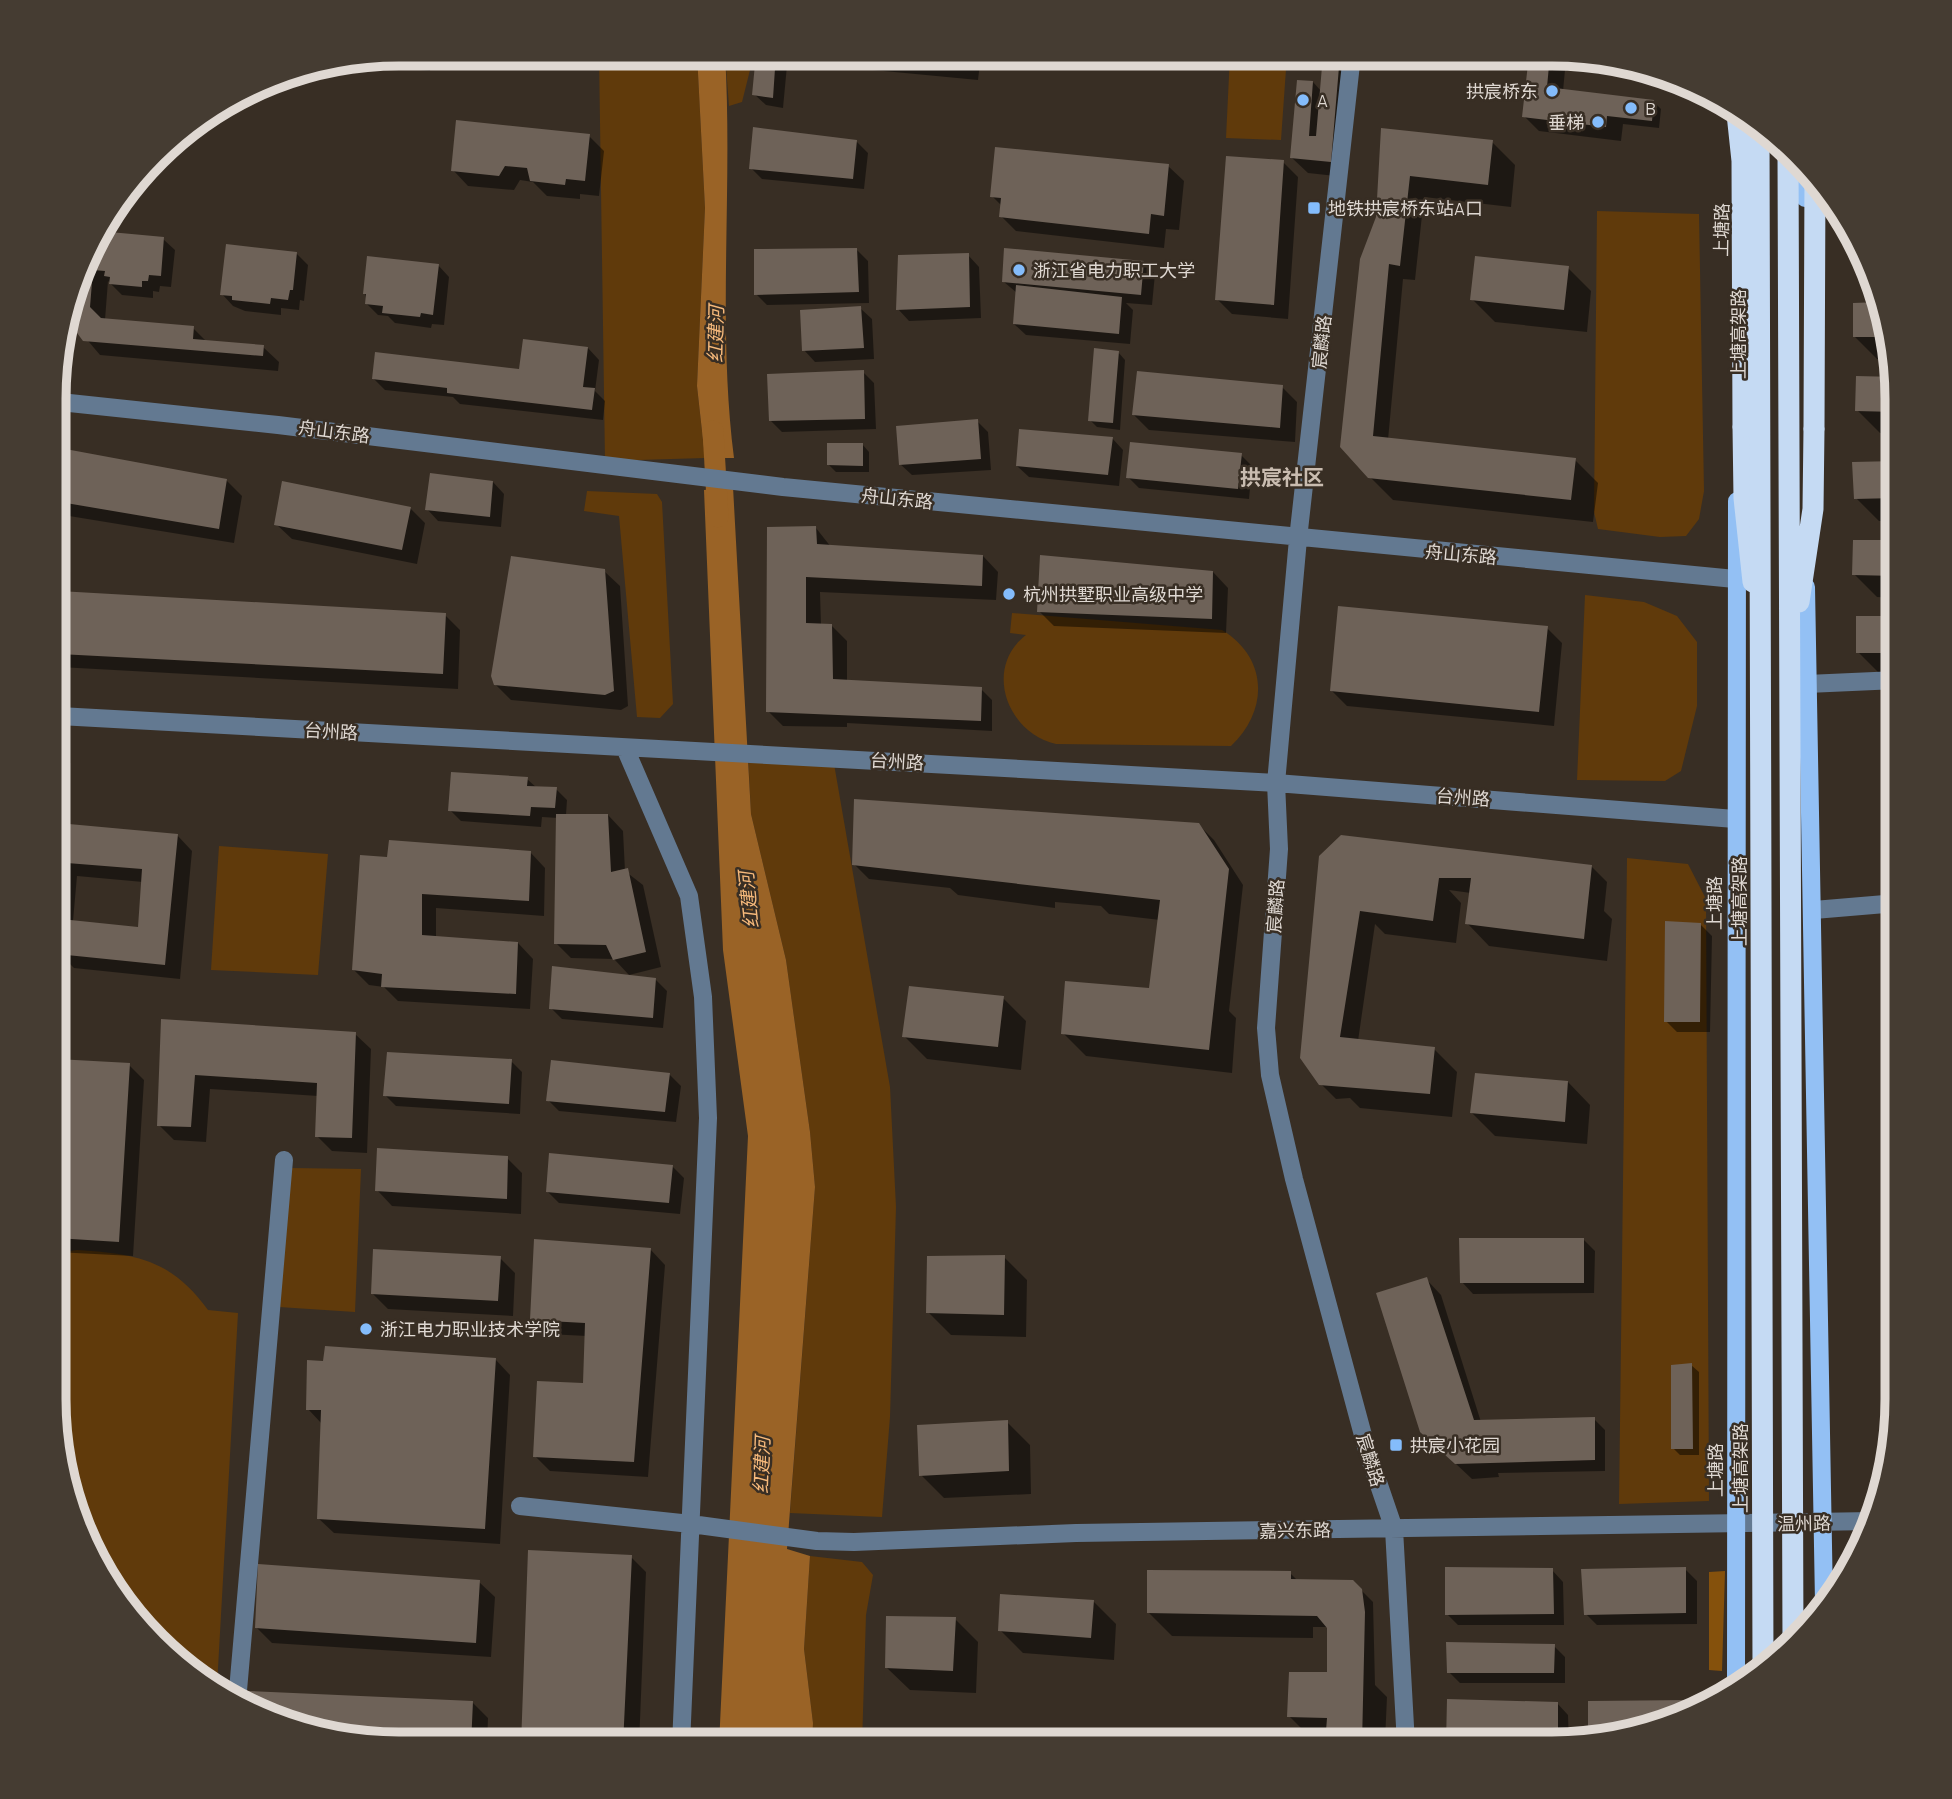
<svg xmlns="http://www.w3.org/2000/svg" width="1952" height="1799" font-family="Barlow,'Noto Sans SC',sans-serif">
<rect width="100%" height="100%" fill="#382e24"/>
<!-- green -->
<path fill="#603a0b" d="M599,54H697L705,208L697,386L705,458L605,461Z
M725,54H754L742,102L729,106Z
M1230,55H1287L1281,140L1226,138Z
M1597,211L1699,214L1704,491L1699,519L1686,536L1660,537L1598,529L1594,512Z
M587,491L657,494L662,502L673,704L660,718L637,717L619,516L584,511Z
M1585,595L1644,602L1677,616L1697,642V706L1681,771L1665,781L1577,780Z
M1012,613L1222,630C1268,658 1269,710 1231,746L1056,744C1007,733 983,668 1026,635L1010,633Z
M748,754L833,758L890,1087L896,1207L890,1417L882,1517L790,1513L815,1187L810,1132L786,960L751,814Z
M219,846L328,854L318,975L211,970Z
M1627,858L1688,864L1706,899L1709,1501L1619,1504Z
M290,1168L361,1169L355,1312L279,1307Z
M77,1250C136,1254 171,1259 208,1310L238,1313L217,1686L140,1627L80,1531L55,1421L56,1253Z
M810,1556L862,1562L873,1575L866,1615L862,1744H812L813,1723L804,1649Z"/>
<!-- forest -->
<path fill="#85510c" d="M1725,1571L1722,1671L1709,1670V1572Z"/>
<!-- water -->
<path fill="#9a6326" d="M697,54H725C733,189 717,325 734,458H705L697,386L705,208Z
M733,487L751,814L786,960L810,1132L815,1187L787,1549L810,1556L804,1649L813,1723L812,1744L719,1745L748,1136L723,950L704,490Z"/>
<!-- shadow -->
<path fill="#0007" fill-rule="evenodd" d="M400,54H432L430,71L410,69L404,63L369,59Z
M758,54L788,55L783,108L766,105L754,94Z
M811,55H981L978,80L821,65Z
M1324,55H1356L1345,177L1308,173L1292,158L1313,82L1321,91Z
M1414,55H1575L1675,82L1565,70L1563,91L1654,102L1661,109L1659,128L1623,124L1621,141L1539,131L1524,116L1530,65Z
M1382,130L1492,142L1515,165L1511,207L1424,197L1415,280L1403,279L1388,440L1575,460L1598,483L1593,522L1393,500L1369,476Z
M589,136L604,151L599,196L580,194V199L547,196L533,182L520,180L514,190L468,186L453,170Z
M857,142L868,153L864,189L762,179L751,168Z
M1283,162L1298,177L1288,319L1232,314L1217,299Z
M1168,166L1184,181L1179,230L1166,229L1164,248L1016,231L1001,216L1002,206L992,196Z
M99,232L163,239L175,250L171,287L160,286L159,292L153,291V298L122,295L108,281L105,320L193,328L207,342L263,347L279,362L278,371L100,355L67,316Z
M1853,238L1871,267L1874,278L1853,257Z
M856,249L868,261L869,303L767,305L756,294Z
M297,254L308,265L304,301L300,300L299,310L281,308V315L245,311L233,306L222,294Z
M968,255L979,267L981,318L909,321L898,309Z
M1143,263L1155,274L1152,305L1126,303L1133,310L1130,344L1026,335L1014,324L1017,293L1004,282Z
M438,265L449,277L444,325L432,324L431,328L395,323L388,316L378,315L367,304L365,293Z
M1568,268L1591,291L1587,332L1495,322L1472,299Z
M1880,304L1893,359H1877L1854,336Z
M860,308L872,319L874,359L815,362L804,350Z
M588,348L599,360L595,391L605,401L603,420L460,404L453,397L385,390L373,378L521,371Z
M1118,352L1125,360L1120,430L1097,427L1090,420Z
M863,372L874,383L876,429L782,432L771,421Z
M1897,379V433H1880L1857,410Z
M1282,387L1297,402L1295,442L1149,430L1134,415Z
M977,421L988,432L991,470L912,475L900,464Z
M1112,438L1123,450L1119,486L1029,477L1017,466Z
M862,444L869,452V472H836L829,465Z
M60,450L226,480L242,496L234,543L63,515L60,511Z
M1241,455L1252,466L1249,499L1139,488L1128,477Z
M1854,463H1897V521H1879L1856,498Z
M493,482L504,494L501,527L438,521L427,509Z
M410,508L425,523L417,564L292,539L276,524Z
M816,528L831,547L983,556L998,572L996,600L820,592L821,625L832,626L847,641V681L981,689L992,700V731L847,723V727L783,726L768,711Z
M1855,541L1897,542V598L1877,597L1854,574Z
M604,571L620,586L628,706L621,710L511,700L495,684Z
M1213,572L1228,588L1226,633L1054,626L1039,611Z
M59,592L445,615L460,630L458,689L59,667Z
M1858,618H1897V675H1881L1858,652Z
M1547,628L1562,643L1554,726L1347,706L1332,691Z
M527,779L537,788L556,789L567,800L566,815H608L623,831L625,871L643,885L661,967L629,975L614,959L571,958L556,943L558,818L542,817L541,827L461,821L450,810Z
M58,825L177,835L192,851L180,979L74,968L70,964L57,963ZM77,876L143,882L140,929L73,921Z
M1199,825L1214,840L1243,885L1229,1011L1236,1018L1232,1073L1086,1056L1063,1033L1151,990L1160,920L1109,914L1101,906L1055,902V908L958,895L950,888L869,879L854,864Z
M530,852L545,868L544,916L436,908V937L518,943L533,959L530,1009L398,1001L384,987L369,985L354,970L389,859Z
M1321,857L1591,866L1607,882L1604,911L1612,919L1607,961L1489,946L1467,923L1471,893L1449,890L1461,903L1456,943L1385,934L1375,924L1358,1041L1434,1049L1457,1072L1452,1117L1360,1108L1350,1098L1336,1099L1320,1083Z
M1700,924L1712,936L1710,1032H1677L1666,1021Z
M1886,967H1897V1019L1886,1007Z
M655,979L667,991L663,1028L562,1019L551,1008Z
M1003,998L1026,1021L1021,1070L927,1059L904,1036Z
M163,1020L355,1034L371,1049L367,1153L332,1151L317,1136L318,1096L210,1089L206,1142L174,1140L159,1125Z
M1897,1035L1898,1400L1894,1440L1888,1434L1884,1036Z
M57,1061L129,1065L144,1080L133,1256L56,1252Z
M511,1061L522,1072L520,1114L396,1106L385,1095Z
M669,1074L681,1086L676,1122L559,1111L548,1100Z
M1568,1082L1590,1105L1587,1144L1495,1136L1472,1113Z
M507,1158L522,1173L521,1214L392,1206L377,1190Z
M672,1166L684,1178L680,1214L559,1203L547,1191Z
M1584,1240L1595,1251L1594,1293L1473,1294L1462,1282Z
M650,1249L665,1265L648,1477L550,1471L535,1456L585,1385L587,1336L547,1334L531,1319Z
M1004,1257L1027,1280L1026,1337L951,1335L928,1312Z
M500,1258L515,1273L513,1316L388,1309L373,1294Z
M1426,1279L1441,1295L1481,1422L1594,1419L1605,1430V1471L1498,1473L1499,1477L1472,1479L1438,1447Z
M495,1359L510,1375L500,1544L334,1533L318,1518L322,1424L308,1409L324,1363Z
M1691,1365L1699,1372V1455H1680L1673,1448Z
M1007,1422L1030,1445L1031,1494L944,1498L921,1475Z
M631,1557L646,1572L639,1745H523Z
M1685,1569L1697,1581V1624L1597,1625L1586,1614Z
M1552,1570L1563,1582L1564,1625H1458L1447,1614Z
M1290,1573L1298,1581H1352L1373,1602L1375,1685L1387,1697L1385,1741L1373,1740V1744H1327V1739H1312L1289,1716L1331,1674L1329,1627H1313V1638L1172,1636L1149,1613Z
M479,1582L495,1597L491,1657L272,1643L257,1628Z
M1093,1601L1116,1624L1114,1660L1023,1653L1000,1630Z
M955,1619L978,1642L976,1693L910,1690L887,1668Z
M1554,1646L1565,1657V1683H1460L1449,1672Z
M250,1693L473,1703L488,1718L487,1745H399L311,1733L249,1710Z
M1448,1700L1557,1703L1568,1715L1569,1744H1447Z
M1690,1702L1698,1710L1684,1719Z"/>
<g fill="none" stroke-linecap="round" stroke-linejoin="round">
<!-- canal -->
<path stroke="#9a6326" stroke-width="21" d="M713,431L718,517"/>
</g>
<!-- building -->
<path fill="#6e6258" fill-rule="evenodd" d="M756,54H776L773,98L752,95Z
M869,55H965L963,66Z
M1323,55H1340L1331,162L1290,158L1297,80L1313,81L1309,136H1316Z
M1529,55H1550L1547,87L1654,100L1652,121L1607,116L1606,127L1522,117Z
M456,120L590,134L585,181L566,179L565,185L530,181L527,168L505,166L499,176L451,171Z
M753,127L857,140L853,179L749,169Z
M1381,128L1493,140L1488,185L1410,176L1400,266L1389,264L1373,436L1576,458L1571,500L1368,478L1340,447L1360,259L1376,217Z
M995,147L1169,164L1164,216L1151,214L1149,234L999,217L1001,198L990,197Z
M1226,156L1284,160L1274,305L1215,300Z
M99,231L164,237L161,276L149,275L148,281H142V287L109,284L110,277L104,276L105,271L93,270L90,307L101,318L194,326L193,339L264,345L263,356L83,341L66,318Z
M1851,235L1866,258H1852Z
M226,244L297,252L293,290H290L288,300L271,298L270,304L232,300V296L220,295Z
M857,248L859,292L754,295V249Z
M1004,248L1144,261L1141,295L1002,282Z
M969,253L970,307L896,310L898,255Z
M367,256L439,264L433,315L421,313L420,317L382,313L383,306L365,304L366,294H363Z
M1475,256L1569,266L1564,310L1470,300Z
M1016,285L1122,297L1119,334L1013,324Z
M1880,302L1888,337H1853V303Z
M861,306L864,348L802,351L800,310Z
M523,339L588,347L583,387L595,388L592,410L447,393V388L372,379L375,352L519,369Z
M1094,348L1119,351L1113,423L1088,421Z
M864,370L865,419L769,421L767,374Z
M1137,371L1283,385L1280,428L1132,415Z
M1856,376L1897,377V412L1855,411Z
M978,419L981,459L899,465L896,426Z
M1019,429L1113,437L1108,475L1016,466Z
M1130,442L1242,453L1238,489L1126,478Z
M827,443H863V466L827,465Z
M60,448L227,479L219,529L60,502Z
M1897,461V498L1854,499L1852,462Z
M430,473L493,481L490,517L425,510Z
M282,481L411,507L402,550L274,525Z
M816,526L817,544L983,555L982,586L806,577V623L832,624L833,679L982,687L981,721L766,712L767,527Z
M1853,540H1897V576L1852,575Z
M1040,555L1213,571L1212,619L1037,612Z
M511,556L605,569L614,691L605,695L494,685L491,676Z
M59,591L446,613L443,674L59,654Z
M1338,606L1548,626L1539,712L1330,691Z
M1856,616H1897V653H1856Z
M451,772L528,777L527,786L557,787L555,808L531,807L530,816L448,811Z
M854,799L1199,823L1229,869L1209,1050L1061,1034L1065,981L1149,988L1160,900L852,865Z
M556,814H608L611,872L628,868L646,952L613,960L606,945L554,944Z
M58,823L178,834L165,965L57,954ZM67,863L142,869L138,927L61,919Z
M1341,835L1592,865L1584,939L1465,924L1471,878H1439L1433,921L1360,911L1340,1037L1435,1047L1430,1094L1319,1085L1300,1058L1319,856Z
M389,840L531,851L529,901L422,894V935L518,942L516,994L381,987L382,974L352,970L360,855L387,857Z
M1665,921L1701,923L1700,1022H1664Z
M1897,965V1008H1884V966Z
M552,966L656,978L653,1018L549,1009Z
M909,986L1004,996L998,1047L902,1037Z
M161,1019L356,1032L352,1138L315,1137L317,1083L195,1075L191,1127L157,1126Z
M1897,1033L1898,1400L1894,1440L1886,1434L1882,1034Z
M387,1052L512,1059L509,1104L383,1096Z
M57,1059L130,1063L119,1242L56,1238Z
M551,1060L670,1073L665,1112L546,1101Z
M1475,1073L1568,1081L1565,1122L1470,1113Z
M377,1148L508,1156L507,1199L375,1191Z
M549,1153L673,1165L669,1203L546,1192Z
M1459,1238H1584V1283H1460Z
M534,1239L651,1248L634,1462L533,1457L537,1381L583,1383L585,1323L530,1320Z
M373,1249L501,1256L498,1301L371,1294Z
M1005,1255L1004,1315L926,1313L927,1256Z
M1427,1277L1474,1420L1595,1417V1460L1455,1464L1420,1432L1376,1293Z
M325,1346L496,1358L485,1529L317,1519L321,1410H306L307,1360L323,1361Z
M1692,1363L1693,1449H1671V1365Z
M1008,1420L1009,1471L919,1476L917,1425Z
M528,1550L632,1555L623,1745H521Z
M258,1564L480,1580L476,1643L255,1628Z
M1445,1567L1553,1568L1554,1614L1445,1615Z
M1686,1567V1613L1584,1615L1581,1569Z
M1147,1570L1291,1571V1579L1353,1580L1362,1589L1365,1612L1362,1744H1325L1327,1718L1287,1717L1289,1672H1327V1628L1317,1616L1147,1613Z
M1000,1594L1094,1600L1091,1638L998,1631Z
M886,1616L956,1617L953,1671L885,1668Z
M1446,1642L1555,1644L1554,1673H1447Z
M248,1691L473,1701L471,1745H399L311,1733L248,1709Z
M1447,1699L1558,1702V1744H1446Z
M1691,1700V1714L1684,1719L1588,1741V1701Z"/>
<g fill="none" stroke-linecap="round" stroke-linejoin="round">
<!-- minor -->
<path stroke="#637991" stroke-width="18" d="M1352,55L1298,539L1276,783L1279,849L1266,1028L1270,1075L1294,1179L1367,1450L1394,1529L1406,1744
M60,402L278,425L783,487L1735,579
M1807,684L1897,680
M59,716L1276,783L1735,819
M625,748L689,896L703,997L708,1118L681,1745
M1814,910L1897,903
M520,1506L691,1524L817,1541L854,1542L1076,1533L1873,1521
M237,1702L284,1160"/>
<!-- major -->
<path stroke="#93c0f4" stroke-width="18" d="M1805,167V198
M1806,587L1824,1602
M1736,1686L1737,501"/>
<!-- highway -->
<path stroke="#c5daf3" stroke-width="21" d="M1743,427L1744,498L1753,582
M1814,429L1815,176"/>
<!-- highway-bridge -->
<path stroke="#c5daf3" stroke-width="21" d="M1737,114L1742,161L1743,427
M1759,132L1763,1670
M1788,153L1793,1643
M1799,602L1813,509L1814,429"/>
</g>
<!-- markers -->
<g fill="#84bcfb" stroke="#382e24" stroke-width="2.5">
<circle cx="1552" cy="91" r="7"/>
<circle cx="1303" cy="100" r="7"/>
<circle cx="1631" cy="108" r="7"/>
<circle cx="1598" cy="122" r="7"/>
<rect x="1307" y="201" width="14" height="14" rx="3.5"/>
<circle cx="1019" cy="270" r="7"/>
<circle cx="1009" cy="594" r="7"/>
<circle cx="366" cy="1329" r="7"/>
<rect x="1389" y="1438" width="14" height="14" rx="3.5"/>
</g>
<g text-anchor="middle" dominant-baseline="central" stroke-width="5" stroke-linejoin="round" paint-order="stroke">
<!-- poi labels -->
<g font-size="18" fill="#dfd8d2" stroke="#382e24" text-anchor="start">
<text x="1538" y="91" text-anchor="end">拱宸桥东</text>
<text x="1317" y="100">A</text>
<text x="1645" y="108">B</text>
<text x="1584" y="122" text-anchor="end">垂梯</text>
<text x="1328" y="208">地铁拱宸桥东站A口</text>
<text x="1033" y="270">浙江省电力职工大学</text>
<text x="1023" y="594">杭州拱墅职业高级中学</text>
<text x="380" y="1329">浙江电力职业技术学院</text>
<text x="1410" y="1445">拱宸小花园</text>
</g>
<!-- street labels -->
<g font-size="18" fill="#dfd8d2" stroke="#382e24">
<text transform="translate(1721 230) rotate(-89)">上塘路</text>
<text transform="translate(1738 334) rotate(-90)">上塘高架路</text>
<text transform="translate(1321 342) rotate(-84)">宸麟路</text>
<text transform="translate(334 431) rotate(7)">舟山东路</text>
<text transform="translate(897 498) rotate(6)">舟山东路</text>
<text transform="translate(1461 554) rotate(5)">舟山东路</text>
<text transform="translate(331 731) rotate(3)">台州路</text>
<text transform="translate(897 761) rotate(3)">台州路</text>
<text transform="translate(1463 797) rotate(4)">台州路</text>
<text transform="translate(1739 901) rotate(-90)">上塘高架路</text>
<text transform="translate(1714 903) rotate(-90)">上塘路</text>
<text transform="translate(1275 906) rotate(-86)">宸麟路</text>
<text transform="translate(1371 1460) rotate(73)">宸麟路</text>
<text transform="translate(1740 1468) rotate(-90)">上塘高架路</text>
<text transform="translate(1715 1470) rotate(-90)">上塘路</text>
<text transform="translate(1804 1523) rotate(-1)">温州路</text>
<text transform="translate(1295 1530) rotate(-1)">嘉兴东路</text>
</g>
<!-- water labels -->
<g font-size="19" font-style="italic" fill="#f6b97b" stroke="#382e24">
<text transform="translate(715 334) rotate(-89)">红建河</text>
<text transform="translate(748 900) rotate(-96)">红建河</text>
<text transform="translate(761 1465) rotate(-88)">红建河</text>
</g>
<!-- quarter labels -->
<g font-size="21" font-weight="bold" fill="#c9bcb0" stroke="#382e24">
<text x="1282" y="476">拱宸社区</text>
</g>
</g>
<!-- crop -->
<path d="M0 0H1952V1799H0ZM399 66H1552A333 333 0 0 1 1885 399V1399A333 333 0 0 1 1552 1732H399A333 333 0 0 1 66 1399V399A333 333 0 0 1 399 66Z" fill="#453c32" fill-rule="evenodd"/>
<path fill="none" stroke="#dfd8d2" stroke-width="9" d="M399 66H1552A333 333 0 0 1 1885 399V1399A333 333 0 0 1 1552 1732H399A333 333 0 0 1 66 1399V399A333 333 0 0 1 399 66Z"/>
</svg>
